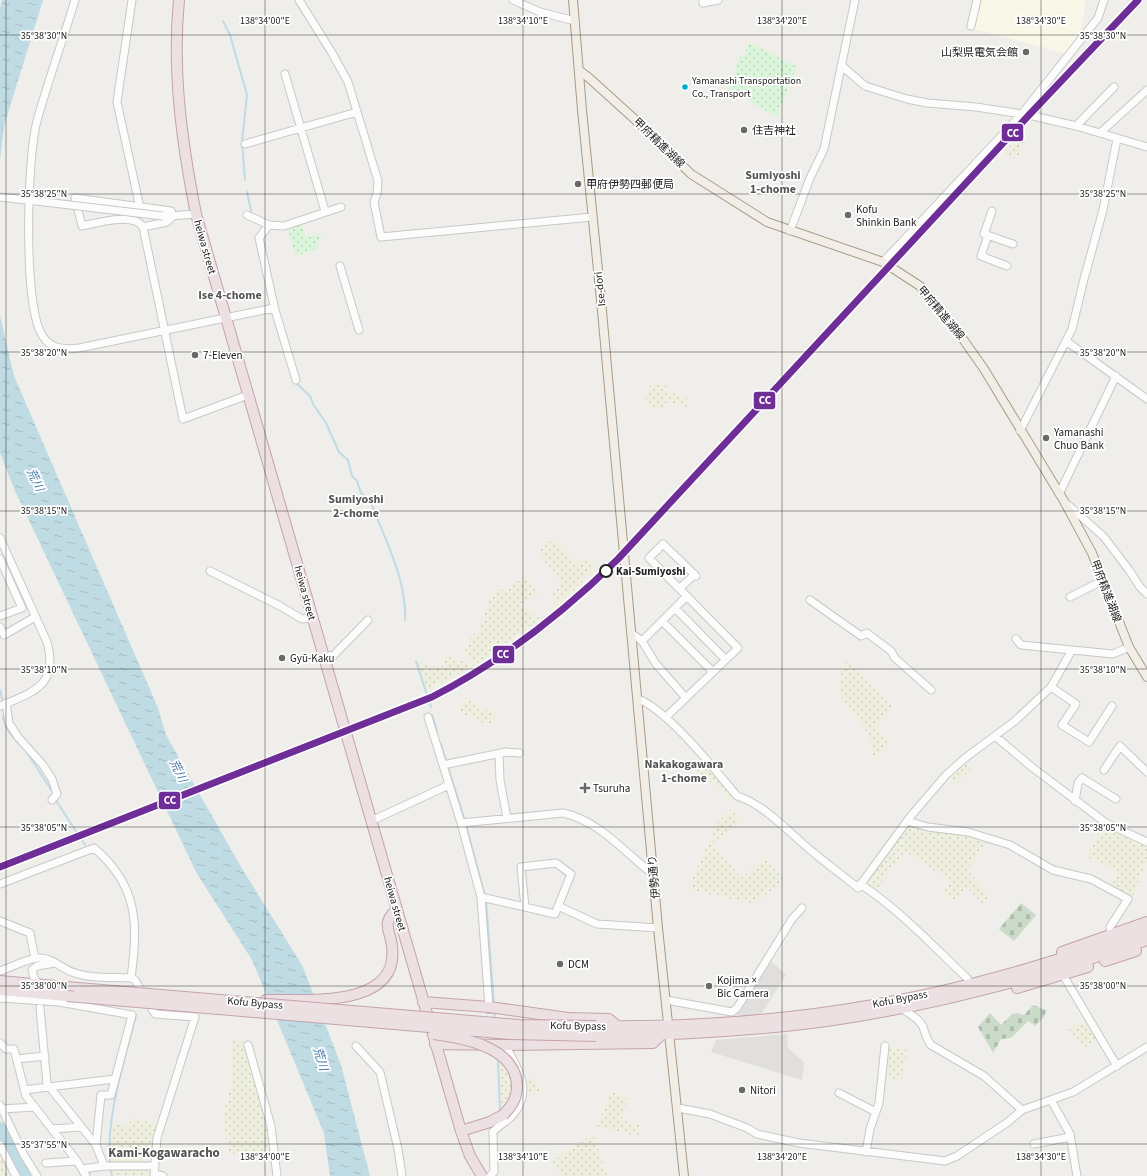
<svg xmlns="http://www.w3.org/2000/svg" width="1147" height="1176" font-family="'Source Sans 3','Noto Sans JP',sans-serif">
<defs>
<pattern id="farmland-dots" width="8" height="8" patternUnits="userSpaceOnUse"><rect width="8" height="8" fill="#efefdf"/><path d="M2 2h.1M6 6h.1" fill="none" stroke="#cdcdbf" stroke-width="1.8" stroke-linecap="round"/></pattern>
<pattern id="cemetery-stones" width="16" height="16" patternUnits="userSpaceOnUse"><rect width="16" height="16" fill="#cadbca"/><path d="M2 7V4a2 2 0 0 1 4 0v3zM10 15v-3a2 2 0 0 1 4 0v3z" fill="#adbcad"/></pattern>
<pattern id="park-dots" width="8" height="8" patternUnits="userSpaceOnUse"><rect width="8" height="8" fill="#daf5da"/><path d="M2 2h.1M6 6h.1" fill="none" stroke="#bbd2bb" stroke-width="1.8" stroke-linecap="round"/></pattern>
<pattern id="water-ripples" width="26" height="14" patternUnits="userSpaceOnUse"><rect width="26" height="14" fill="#bfdbe3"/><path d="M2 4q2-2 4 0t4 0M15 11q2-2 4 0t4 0" fill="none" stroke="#a4bcc2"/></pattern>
</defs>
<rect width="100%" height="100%" fill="#f0eeeb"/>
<!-- education -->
<path fill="#f8f7e8" d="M977,0H1086L1078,43L1068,54L971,28Z"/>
<!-- farmland -->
<path fill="url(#farmland-dots)" d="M1022,132L1026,133L1018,159L1003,154Z
M651,383L668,386L666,391L689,399L686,408L667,401L664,411L644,404Z
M554,538L578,564L586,556L595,566L581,583L557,606L550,595L561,585L538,552Z
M527,575L538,594L521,605L540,619L473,666L427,690L416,661L441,669L447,654L470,665L472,657L464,654L472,634L477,635L491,594L495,595L497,586L504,591Z
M847,660L894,707L876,727L891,744L872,760L870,739L867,732L838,692L841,674Z
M465,698L478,707L495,713L490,726L459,712Z
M703,757L732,787L731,800L692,766Z
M964,762L971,769L955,784L948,776Z
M732,809L740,823L713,843L741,878L767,857L784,881L753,904L688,889L718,822Z
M1104,824L1147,845V860L1133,896L1112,887L1117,871L1087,857Z
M910,825L925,830L969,834L988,840L967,870L990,896L982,903L967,887L954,902L943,893L951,882L905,851L875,892L866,885L865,881L907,826Z
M1087,1019L1099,1039L1083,1048L1069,1030Z
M232,1037L248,1045L271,1126L274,1154H229L223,1117L232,1081Z
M887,1047L908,1050L901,1080L884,1077Z
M500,1061L510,1074L513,1084L512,1093L508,1103L502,1111Z
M536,1078L541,1096L525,1090V1081Z
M611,1091L628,1099L621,1120L642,1125L638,1136L597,1127Z
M132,1118L161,1125L154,1176H112L108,1147L111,1123L128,1127Z
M593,1134L607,1176H561L550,1163Z
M0,1145L16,1176H0Z"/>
<!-- cemetery -->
<path fill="url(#cemetery-stones)" d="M1021,903L1036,915L1014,941L999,929Z
M1033,1005L1046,1010L1044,1017L1035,1026L1028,1021L1011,1038L1001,1039L993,1053L978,1027L990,1013L1001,1025L1011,1015L1017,1013L1024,1015Z"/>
<!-- park -->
<path fill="url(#park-dots)" d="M749,42L797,67L776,117L728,88L732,81L740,55L744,56Z
M301,223L306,237L320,234L322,239L316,241L318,249L296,256L287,228Z"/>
<!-- parking -->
<path fill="#e0dfde" d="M767,957L786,975L762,1013L741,1016L732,1012Z
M787,1034L788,1048L804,1062L802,1080L711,1052L716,1040Z"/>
<!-- water -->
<path fill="url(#water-ripples)" d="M2,0H43L4,126L0,160V8Z
M0,316L14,376L158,708L166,735L241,867L302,965L341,1065L370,1176H330L324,1133L252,960L196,872L15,491L0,453Z"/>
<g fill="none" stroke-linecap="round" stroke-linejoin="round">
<!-- stream -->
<path stroke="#bfdbe3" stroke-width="2" d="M223,21L230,35L247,95L242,142L245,180
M247,192L252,215
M296,383L310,396L313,404L326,423L339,452L348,460L352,476L357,481L361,493L370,500C384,538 407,579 405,620
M416,661L431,707
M0,690L2,699
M432,715L437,731
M3,716C5,731 14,738 23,748
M441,744L446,761
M26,751L52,791
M448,767L465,821
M57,802L85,845
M466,825L485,896
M486,901L494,1004
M494,1010L495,1020
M498,1058L500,1112
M112,1176C102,1127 124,1064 136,1015"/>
<!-- river -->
<path stroke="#bfdbe3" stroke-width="12" d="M0,1128L25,1176"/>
<!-- minor-tunnel -->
<path stroke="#c7c5c3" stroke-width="7" stroke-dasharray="7 3.5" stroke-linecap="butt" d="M489,1007L494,1049"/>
<defs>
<path id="minor" d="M75,0C63,40 48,81 37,121C27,158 23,304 42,335C50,349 64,350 79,348L274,308
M132,0L117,102L140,208
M299,0L332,53L348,82L378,181L377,194L374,202L381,237L592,217
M513,0L540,12L575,21
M703,0V3L718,0
M971,26L977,0
M841,65L865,86L907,99L927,103L976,107L1029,115L1076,126L1147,147
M285,74L325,211
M1076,126L1114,87
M1100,133L1147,90
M245,144L357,112
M0,197L34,201
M992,211L984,234L1013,244
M247,215L269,225
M169,216L196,214
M143,227L167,222L173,216L171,211L75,198L82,226C96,223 134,212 143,227L183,419L248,395
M790,231L810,178L824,149L855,0
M988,235L981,256L1007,266
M883,262L1021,115L1098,18L1104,0
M340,266L359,330
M1066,341L1147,399
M296,380L275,310L259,238L269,225L284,226L341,207
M1020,431L1072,329L1084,279L1103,210L1117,139
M1059,494L1116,376
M1066,503L1104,537L1129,570L1140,587L1147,594
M0,538L47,642C59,685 34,692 0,706
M0,559L22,608L0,616
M210,571L280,606L302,619L312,618
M680,588L694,575
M1070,597L1102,581
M810,600L861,636L867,633L891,651L895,658L931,690
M675,608L725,659
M662,621L713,672
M0,627L4,635L35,617
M631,633L642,641L656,664L686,698
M1016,639L1021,645L1072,650
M642,641L687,596
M323,655L333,656L368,620
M1051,687L1076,704L1062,725L1089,742L1112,706
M638,699C668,710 715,770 737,796C766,805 790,834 814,853C828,865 844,876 858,888L910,817L946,775L965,758L1015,721L1051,687L1072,650L1113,654L1129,647
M6,703L9,723L18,737L43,765L52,779L57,794L52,800
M428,717L461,823L481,897L489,1007
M666,717L738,648L649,558L663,544L696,576
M995,736L1033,768L1106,823L1147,842
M499,754L500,780L507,818
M443,765L506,752L519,753
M1104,770L1120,746L1147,772
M1075,801L1078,783L1082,778L1116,799
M371,821L449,785
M907,821L928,827L968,832L1010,845L1053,870L1091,879L1128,899L1110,927L1111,935
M461,823L563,813C600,821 625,853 654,875
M0,884L94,848C139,886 138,925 131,978
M860,884C900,910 932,945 967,978L970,984
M481,897L555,914L571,874L556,863L521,867L525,907
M558,906L597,924L658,928
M0,921L30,933L34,954
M0,971C12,967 26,959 38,958C51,957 61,968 72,972C90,979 113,977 131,978L135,980L155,1014L195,1017L157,1138L154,1176
M1063,975L1117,1066
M39,984L34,978L32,970L37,966L55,963
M0,998L59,1002L132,1015L111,1095H101L96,1145
M666,1000L732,1012L737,1008L792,919L802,908
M40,1008L47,1084L96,1145L104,1166H155
M901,1008C908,1013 920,1019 923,1027C926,1035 926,1039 931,1045L984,1076L1022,1110
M0,1043L6,1049H14L26,1096L77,1161L86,1176
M248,1045L271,1126L277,1176
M356,1046L380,1072L398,1149L402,1176
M17,1059L45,1056
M24,1090L115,1079
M839,1093L876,1112
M1051,1100L1070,1134L1077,1176
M0,1105L24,1155L37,1176
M678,1108L710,1114L747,1128L757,1134L799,1143L945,1161L957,1156L1008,1122L1022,1110L1073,1092L1147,1047
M2,1109L35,1107
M52,1129L81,1127
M1034,1144L1070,1137
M0,1145L16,1176
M866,1152L870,1129L879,1103L885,1046
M46,1163L77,1161
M82,1169L104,1166
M154,1174L163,1176
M490,1176L494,1172L493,1132C498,1126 506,1122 512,1116C534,1092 518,1068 505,1045"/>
<path id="major" d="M573,0L582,110L601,300L658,928L684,1176
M580,71L588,77L640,124L691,174L767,222L883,262L920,286L958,332L984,369L1064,501L1092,553L1129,647L1147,677"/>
<path id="highway" d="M179,0C172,71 182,144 196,214L461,1131L470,1156L482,1176
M1062,952L1147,922
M1105,961L1136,951
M0,981L78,988
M1017,988L1088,967
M0,990L67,996
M266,1000C307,999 400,1009 392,946C390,928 381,925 396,910
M423,1002L489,1007L568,1018L609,1019L618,1027
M596,1026C723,1028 856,1014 979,982C1036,968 1092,949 1147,930
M596,1036C677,1035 760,1031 840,1019C945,1003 1047,975 1147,940
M435,1044L505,1045L653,1043L661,1035
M461,1131L490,1122L503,1115"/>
</defs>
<!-- minor casing -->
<use href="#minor" stroke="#c9c8c7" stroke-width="9"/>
<!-- major casing -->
<use href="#major" stroke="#a79c86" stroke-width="10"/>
<!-- highway casing -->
<use href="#highway" stroke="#c5a2ac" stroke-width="12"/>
<!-- minor -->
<use href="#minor" stroke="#fdfcfc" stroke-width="7"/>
<!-- major -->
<use href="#major" stroke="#f3ede7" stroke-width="8"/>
<!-- highway -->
<use href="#highway" stroke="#ece0e2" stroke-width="10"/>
<defs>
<path id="minor-bridge" d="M36,201L163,216"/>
<path id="highway-bridge" d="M78,988L519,1025L596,1026
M67,996L511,1034L596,1036
M434,1034C464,1038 515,1047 517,1085C517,1098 513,1105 503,1115"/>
</defs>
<!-- minor-bridge casing -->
<use href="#minor-bridge" stroke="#c9c8c7" stroke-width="9" stroke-linecap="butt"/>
<!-- highway-bridge casing -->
<use href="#highway-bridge" stroke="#c5a2ac" stroke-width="12" stroke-linecap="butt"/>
<!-- minor-bridge -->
<use href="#minor-bridge" stroke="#fdfcfc" stroke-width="7"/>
<!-- highway-bridge -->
<use href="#highway-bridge" stroke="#ece0e2" stroke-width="10"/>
<defs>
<path id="rail-1" d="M0,867L432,697C502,661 562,614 618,559L1029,115L1138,0"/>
</defs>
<!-- rail-1 casing -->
<use href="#rail-1" stroke="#fff" stroke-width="10"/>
<!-- rail-1 -->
<use href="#rail-1" stroke="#6f2d98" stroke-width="7"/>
</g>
<!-- ticks -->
<path fill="none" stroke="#222" stroke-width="1" stroke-opacity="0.45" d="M6,0V1176M265,0V1176M523,0V1176M782,0V1176M1041,0V1176M0,35H1147M0,194H1147M0,352H1147M0,511H1147M0,669H1147M0,827H1147M0,986H1147M0,1144H1147"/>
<!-- markers -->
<g fill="#6a6968" stroke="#fff" stroke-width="1.5">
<circle cx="1026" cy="52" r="4"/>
<circle cx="744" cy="130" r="4"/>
<circle cx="578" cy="184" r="4"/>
<circle cx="848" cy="215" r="4"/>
<circle cx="195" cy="355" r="4"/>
<circle cx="1046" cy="438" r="4"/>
<circle cx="282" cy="658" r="4"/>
<path d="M583 782h4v4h4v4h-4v4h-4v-4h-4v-4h4z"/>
<circle cx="560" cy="964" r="4"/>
<circle cx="709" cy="986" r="4"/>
<circle cx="742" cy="1090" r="4"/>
</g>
<circle fill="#00a9ce" stroke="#fff" stroke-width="1.5" cx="685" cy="87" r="3.5"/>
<circle fill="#fff" stroke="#222" stroke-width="2" cx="606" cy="571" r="6"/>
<g text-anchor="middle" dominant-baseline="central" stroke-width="3.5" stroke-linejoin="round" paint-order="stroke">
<!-- bus labels -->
<g font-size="10" fill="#222" stroke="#fff" text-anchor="start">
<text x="692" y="81">Yamanashi Transportation<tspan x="692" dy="13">Co., Transport</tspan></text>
</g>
<!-- poi labels -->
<g font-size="11" fill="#222" stroke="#fff" text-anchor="start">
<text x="1018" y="52" text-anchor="end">山梨県電気会館</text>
<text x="752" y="130">住吉神社</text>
<text x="586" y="184">甲府伊勢四郵便局</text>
<text x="856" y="209">Kofu<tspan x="856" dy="13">Shinkin Bank</tspan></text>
<text x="203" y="355">7-Eleven</text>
<text x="1054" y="432">Yamanashi<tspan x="1054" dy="13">Chuo Bank</tspan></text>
<text x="290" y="658">Gyū-Kaku</text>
<text x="593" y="788">Tsuruha</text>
<text x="568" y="964">DCM</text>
<text x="717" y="980">Kojima ×<tspan x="717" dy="13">Bic Camera</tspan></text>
<text x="750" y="1090">Nitori</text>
</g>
<!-- street labels -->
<g font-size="11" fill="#222" stroke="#fff">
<text transform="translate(659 143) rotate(44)">甲府精進湖線</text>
<text transform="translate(205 247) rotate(74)">heiwa street</text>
<text transform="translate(600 289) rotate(-96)">Ise-dori</text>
<text transform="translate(941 313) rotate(50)">甲府精進湖線</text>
<text transform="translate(1106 591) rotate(69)">甲府精進湖線</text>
<text transform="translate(305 593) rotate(75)">heiwa street</text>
<text transform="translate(654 877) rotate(-95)">伊勢通り</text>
<text transform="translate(395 904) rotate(74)">heiwa street</text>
<text transform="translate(900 999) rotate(-11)">Kofu Bypass</text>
<text transform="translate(255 1003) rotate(5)">Kofu Bypass</text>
<text transform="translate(578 1026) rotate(1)">Kofu Bypass</text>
</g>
<!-- stop labels -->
<g font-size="11" font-weight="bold" fill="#222" stroke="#fff" text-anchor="start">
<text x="616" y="571">Kai-Sumiyoshi</text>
</g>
<!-- neighbourhood labels -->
<g font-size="12" font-weight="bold" fill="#555" stroke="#fff">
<text x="773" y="175">Sumiyoshi<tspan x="773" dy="14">1-chome</tspan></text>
<text x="230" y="295">Ise 4-chome</text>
<text x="356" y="499">Sumiyoshi<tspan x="356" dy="14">2-chome</tspan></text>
<text x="684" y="764">Nakakogawara<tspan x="684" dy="14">1-chome</tspan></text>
</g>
<!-- water labels -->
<g font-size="12" font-style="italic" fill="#4a7aab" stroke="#fff">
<text transform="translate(35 480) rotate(64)">荒川</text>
<text transform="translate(178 771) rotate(64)">荒川</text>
<text transform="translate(320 1059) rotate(73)">荒川</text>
</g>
<!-- quarter labels -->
<g font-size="13" font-weight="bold" fill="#555" stroke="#fff">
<text x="164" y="1153">Kami-Kogawaracho</text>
</g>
</g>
<g font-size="10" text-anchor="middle" fill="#222" stroke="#fff" stroke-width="3.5" stroke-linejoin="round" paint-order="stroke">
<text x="265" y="24">138°34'00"E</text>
<text x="523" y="24">138°34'10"E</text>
<text x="782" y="24">138°34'20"E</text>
<text x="1041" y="24">138°34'30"E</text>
<text x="44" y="39">35°38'30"N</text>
<text x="1103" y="39">35°38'30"N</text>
<text x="44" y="197">35°38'25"N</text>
<text x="1103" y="197">35°38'25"N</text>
<text x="44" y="356">35°38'20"N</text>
<text x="1103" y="356">35°38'20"N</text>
<text x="44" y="514">35°38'15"N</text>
<text x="1103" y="514">35°38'15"N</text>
<text x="44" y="673">35°38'10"N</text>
<text x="1103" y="673">35°38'10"N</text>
<text x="44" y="831">35°38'05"N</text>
<text x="1103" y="831">35°38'05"N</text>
<text x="44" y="989">35°38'00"N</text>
<text x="1103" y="989">35°38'00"N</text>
<text x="44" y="1148">35°37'55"N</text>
<text x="265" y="1160">138°34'00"E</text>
<text x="523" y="1160">138°34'10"E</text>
<text x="782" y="1160">138°34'20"E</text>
<text x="1041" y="1160">138°34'30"E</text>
</g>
<g stroke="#fff" stroke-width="1.5">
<rect x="1001" y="123" width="23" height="19" rx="4" fill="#6f2d98"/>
<rect x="753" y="391" width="23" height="19" rx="4" fill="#6f2d98"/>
<rect x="492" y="645" width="23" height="19" rx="4" fill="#6f2d98"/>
<rect x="158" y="791" width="23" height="19" rx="4" fill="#6f2d98"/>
</g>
<g font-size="11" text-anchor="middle" font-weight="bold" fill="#fff">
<text x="1013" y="137">CC</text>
<text x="765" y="404">CC</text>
<text x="503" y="658">CC</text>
<text x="170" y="804">CC</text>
</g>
</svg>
